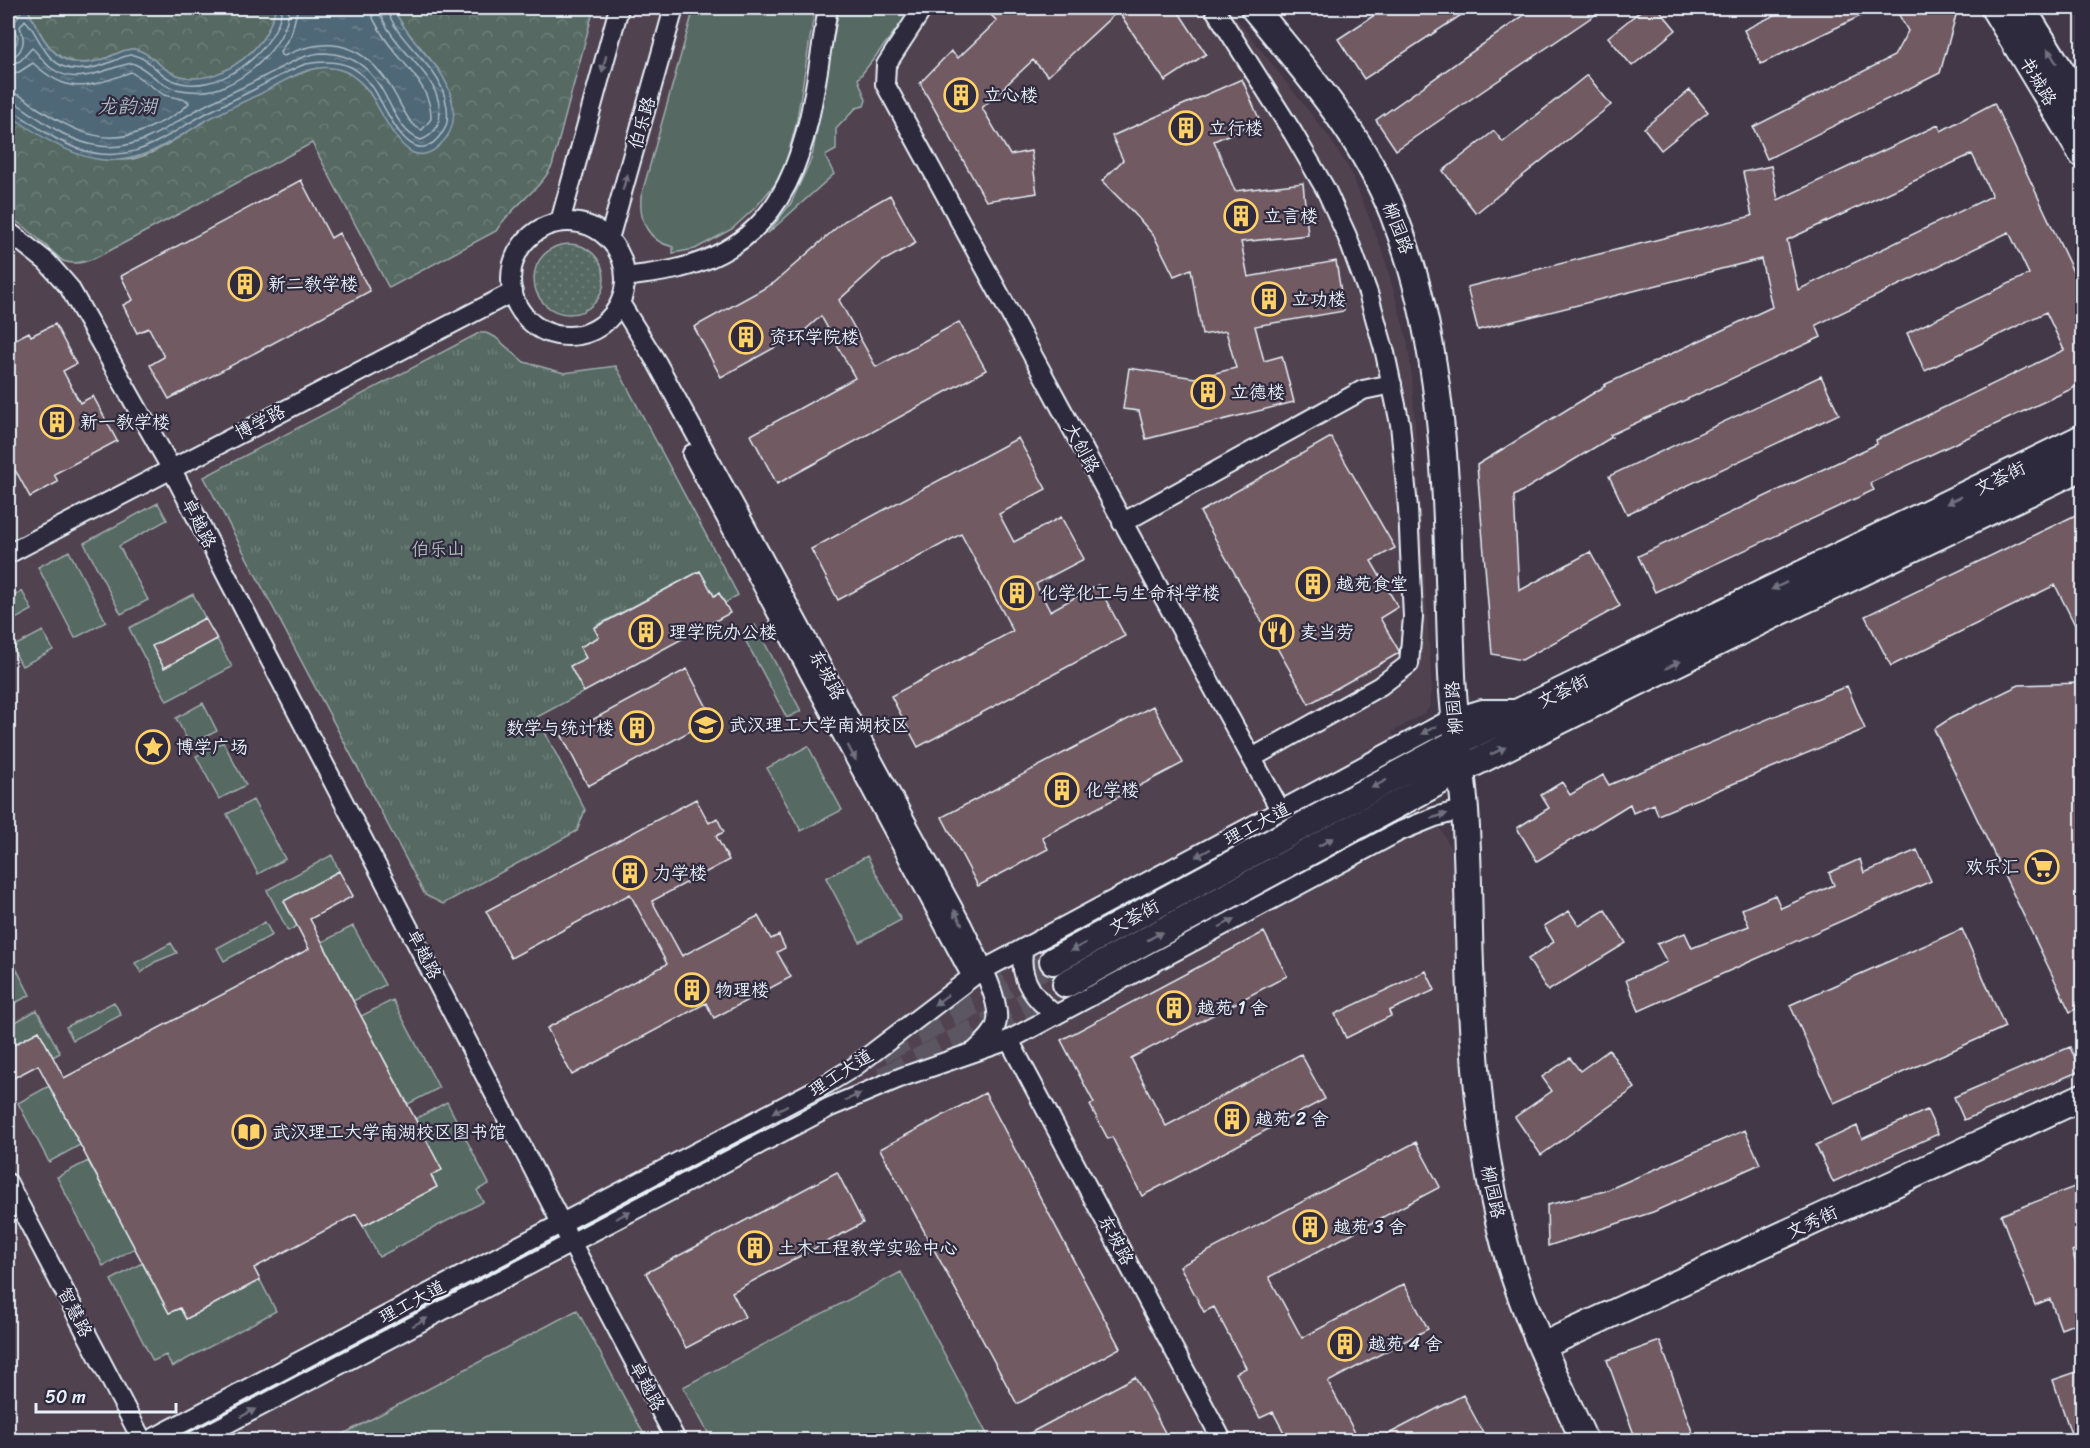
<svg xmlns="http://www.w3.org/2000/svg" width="2090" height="1448" font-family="Sriracha,'LXGW WenKai TC',sans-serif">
<defs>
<pattern id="forest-crowns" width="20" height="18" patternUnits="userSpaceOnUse" patternTransform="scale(1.5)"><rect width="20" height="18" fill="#566962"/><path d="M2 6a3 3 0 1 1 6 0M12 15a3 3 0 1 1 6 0" fill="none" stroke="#6e7f79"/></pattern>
<pattern id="park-tufts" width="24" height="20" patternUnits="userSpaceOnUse" patternTransform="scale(1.5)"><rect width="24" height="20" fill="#566962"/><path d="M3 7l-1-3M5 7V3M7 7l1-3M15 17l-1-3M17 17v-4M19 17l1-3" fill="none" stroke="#6e7f79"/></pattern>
<pattern id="garden-dots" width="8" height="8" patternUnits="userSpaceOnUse" patternTransform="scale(1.5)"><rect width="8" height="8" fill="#566962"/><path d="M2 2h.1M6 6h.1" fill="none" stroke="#6e7f79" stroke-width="1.8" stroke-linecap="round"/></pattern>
<pattern id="water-ripples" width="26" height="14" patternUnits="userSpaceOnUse" patternTransform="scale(1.5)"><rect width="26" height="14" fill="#4f6877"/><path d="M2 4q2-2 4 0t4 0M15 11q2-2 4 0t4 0" fill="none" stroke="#687e8b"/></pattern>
</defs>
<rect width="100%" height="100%" fill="#433848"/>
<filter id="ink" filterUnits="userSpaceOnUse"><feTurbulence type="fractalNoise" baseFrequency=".0167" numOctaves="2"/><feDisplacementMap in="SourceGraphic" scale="12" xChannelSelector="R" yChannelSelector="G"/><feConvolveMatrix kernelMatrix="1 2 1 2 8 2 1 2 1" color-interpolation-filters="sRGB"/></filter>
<g filter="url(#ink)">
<!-- built -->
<path fill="#514250" d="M8,8H1228L1329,137L1351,172L1384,256L1407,339L1412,378L1432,690L1429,708L1424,713L1392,732L1455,857L1469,1081L1571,1440H8Z"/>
<!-- grass -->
<path fill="#566962" stroke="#9fadad" stroke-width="1.5" d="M694,8H815L796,125L786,163L775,184L756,207L732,229L695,249L673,253V247C648,241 639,221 641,197Z
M839,8H913L858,79L866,100L864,106L856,108L836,129V150L825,156L834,174L767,234L791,203L812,157Z
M158,503L167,520L119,546L148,600L121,614L84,543Z
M69,551L106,622L75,638L38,567Z
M22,591L32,610L8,623V599Z
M193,594L205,618L153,646L164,668L217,639L232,667L167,701L129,628Z
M755,625L801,711L787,718L741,632Z
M43,631L53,650L22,666L12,647Z
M203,703L217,731L190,745L176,718Z
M223,742L246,785L219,799L196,756Z
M808,746L842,810L801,831L767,768Z
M253,800L285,859L258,874L227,814Z
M332,855L339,871L284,901L297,926L288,931L267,890Z
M867,856L901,920L860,942L826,878Z
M265,922L272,935L224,961L217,948Z
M353,926L385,985L353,1001L322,942Z
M171,943L177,953L155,962L141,973L135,963Z
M8,953L30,995L8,1007Z
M393,1000L439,1088L408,1104L361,1016Z
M114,1002L121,1015L73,1040L66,1027Z
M37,1010L60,1053L53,1057L39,1031L8,1048V1026Z
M49,1086L80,1145L49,1162L18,1103Z
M447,1102L489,1184L477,1190L483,1202L379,1257L363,1226L437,1187L431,1175L441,1170L415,1119Z
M88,1161L135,1248L103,1266L57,1177Z
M142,1263L169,1313L180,1308L186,1319L260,1280L276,1311L172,1367L166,1355L153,1361L111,1280Z
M901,1272L990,1440H712L683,1387Z
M577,1310L647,1440H332Z"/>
<!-- forest -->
<path fill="url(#forest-crowns)" stroke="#9fadad" stroke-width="1.5" d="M8,8H24L12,27L18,36L17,43L8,53Z
M27,8H276C272,19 269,31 261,41C242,65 208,86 177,75C161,70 151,52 134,49C124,48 113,56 104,59C58,74 45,43 27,8Z
M392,8H594L552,166C539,192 512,205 496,231L389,288L312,143L109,251C95,258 80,267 63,261L26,228L8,216V114C33,132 62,140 91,151C99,154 108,159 117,160C148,162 178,137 203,122C223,110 304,67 324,67C332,67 343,70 350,74C378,91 383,129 408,149L433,150L448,136L452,99L447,85L439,70L406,30Z"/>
<!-- park -->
<path fill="url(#park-tufts)" stroke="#9fadad" stroke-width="1.5" d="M479,333H486L495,337L524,362L564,373L616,366L738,595L725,603L719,593L714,596L700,571L594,627L599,637L581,647L586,658L571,666L584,692L537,717L585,810L577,831L443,904L425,895L204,477Z"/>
<!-- garden -->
<path fill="url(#garden-dots)" stroke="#9fadad" stroke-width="1.5" d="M534 279a35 35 0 1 1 70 0a35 35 0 1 1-70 0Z"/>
<!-- water -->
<path fill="url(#water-ripples)" stroke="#8c9fab" stroke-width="1.5" d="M23,8H27C45,43 57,75 104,59C113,56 124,48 134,49C151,52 161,70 177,75C208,86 242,65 261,41C269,31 272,19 276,8H392C399,19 406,31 415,42C422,51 431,60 438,69C451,87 461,119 446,138C408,187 385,113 367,89C363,84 356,78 350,74C337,66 321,66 306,71C291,76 276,85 262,93C243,102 223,111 205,121C171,141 137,167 96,159C64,153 34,132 8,114V53L17,43L18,36L12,27Z"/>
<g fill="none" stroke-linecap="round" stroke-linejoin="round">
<!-- shore -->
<path stroke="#abbac4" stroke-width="1.5" d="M298,8L291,34L280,52L281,55L284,56C336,31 371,49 397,98C403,109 410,126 422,130L431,119C432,84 398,61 382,34C377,25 371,18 371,8
M8,58C24,55 26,39 20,27L25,20C39,34 42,56 62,66C79,74 100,67 116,60C121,58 127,54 133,55C149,58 158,74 172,80C216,99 277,51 282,8
M8,65L20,61L32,48C39,54 44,63 51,68C78,88 105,68 132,63C148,68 158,85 175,89C190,92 205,93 220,88C252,76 287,43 289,8
M8,74L19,72L33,63C70,97 88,87 131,72L164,95L187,100L189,103C180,114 162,122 149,128C106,149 74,131 36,107C27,100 20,93 8,93
M8,102L16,103C41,120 70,143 100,146C140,151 168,126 200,108C221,97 244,87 265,76C283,67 304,53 324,53C392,56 383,127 421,140C449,130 441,96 427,77C414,59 381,30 380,8
M8,109L12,110C33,124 55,141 79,149C132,167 161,138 205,114C222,105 240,97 257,88C273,80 290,69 306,64C321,61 336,60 351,67C359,71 369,81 374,89C387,110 412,176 442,133C448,126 448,117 447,107C445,96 441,83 434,74C422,56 390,30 388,8"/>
</g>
<!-- building -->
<path fill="#715a62" stroke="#e8f1f8" stroke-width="1.5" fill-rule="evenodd" d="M984,8H1176L1206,54L1165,81L1118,11L1048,76L1033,60L982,108L1010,155L1031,151L1037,193L986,201L920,83L951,51L958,58L997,21Z
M1385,8H1472L1364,79L1338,39Z
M1534,8H1605L1396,150L1376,120Z
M1644,8H1658L1676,30L1632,66L1608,37Z
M1789,8H1877L1761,64L1744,30Z
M1895,8H1958L1940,73L1767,159L1753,127L1894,56L1908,31Z
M1587,75L1611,105L1476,213L1443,171L1494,131L1503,142Z
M1242,79L1260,121L1214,141L1235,191L1303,183L1308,235L1241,242L1248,277L1336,261L1344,311L1255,326L1264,361L1282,356L1294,402L1146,439L1139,411L1123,409L1129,368L1195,378L1236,368L1226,331L1202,335L1191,269L1174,276L1154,236L1133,212L1102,181L1123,160L1112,136Z
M1690,90L1708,112L1661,150L1644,128Z
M1994,103L2082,291V384L1870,483L1874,490L1655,592L1638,556L1877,444L1876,440L2064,350L2046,312L1925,371L1907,333L2029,274L2009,232L1816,325L1821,337L1610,435L1612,437L1514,496L1519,591L1590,552L1620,606L1522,660L1492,654L1477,465L1605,386L1604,385L1772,307L1761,259L1478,330L1467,287L1752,216L1743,172L1771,166L1778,200L1938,125L1941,131ZM1972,154L1992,196L1798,290L1787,240Z
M301,180L331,238L339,233L370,291L169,399L150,365L164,357L149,328L137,333L123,305L133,300L121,276Z
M890,195L916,243L881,262L839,300L876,367L959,322L986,370L777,484L751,435L855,378L821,316L803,332L721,377L694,327L774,283L844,221Z
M55,324L76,364L63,371L80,403L93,396L117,441L54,474L58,482L30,497L18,475L8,460V343L29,332L31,336Z
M1821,376L1839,414L1627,514L1609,476Z
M1331,437L1395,548L1371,561L1398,607L1380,618L1399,651V653L1309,704L1200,512Z
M1018,438L1046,489L999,514L1014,542L1061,517L1084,559L1036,584L1050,611L1098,585L1125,636L918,747L891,696L1013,631L961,534L838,600L811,549Z
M2082,512V639L2055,585L1891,666L1865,616Z
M700,571L714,596L719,593L730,613L584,692L570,666L586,658L580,647L599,637L594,628Z
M205,618L217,639L164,668L152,646Z
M687,669L713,719L588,786L562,736Z
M2082,683V1006L2070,1012L1934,729L1951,718L2019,685Z
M1847,686L1865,729L1658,815L1654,804L1633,813L1630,804L1537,861L1517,828L1549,808L1541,795L1562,782L1570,795L1603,775L1609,785Z
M1153,706L1183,763L1042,837L1048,849L978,886L942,817Z
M696,799L709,823L717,818L724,832L716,836L729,860L652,901L682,956L758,916L771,939L779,935L785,948L777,952L791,977L714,1018L706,1003L572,1075L547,1028L667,964L630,894L511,958L486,911Z
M1917,850L1931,881L1639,1011L1626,980L1667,962L1657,944L1685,933L1692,948L1749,926L1742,909L1775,895L1781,908L1834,885L1829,873L1860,859L1864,873Z
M339,871L353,896L310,919L442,1170L431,1175L437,1187L363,1226L356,1214L254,1268L260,1280L186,1319L180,1308L169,1313L38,1065L8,1081V1048L39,1031L64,1078L309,949L284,901Z
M1605,910L1626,943L1548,991L1528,959L1554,942L1544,926L1569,911L1579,926Z
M1962,929L2005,1027L1834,1103L1790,1005Z
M1264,932L1287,976L1131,1058L1166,1126L1301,1054L1325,1099L1142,1196L1112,1137L1108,1139L1090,1105L1094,1103L1061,1040Z
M1426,971L1435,990L1389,1011L1391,1016L1346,1038L1335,1014Z
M2070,1047L2080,1071L1964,1120L1954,1097Z
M1609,1050L1635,1088L1541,1155L1515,1117L1552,1091L1542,1077L1570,1058L1580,1071Z
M985,1093L1120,1348L1017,1404L880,1149Z
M1927,1110L1938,1134L1833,1182L1816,1145L1857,1126L1862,1139Z
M1745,1130L1760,1164L1653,1212L1548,1246L1547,1205L1605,1191Z
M1416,1142L1440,1187L1269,1277L1302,1338L1404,1284L1428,1329L1328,1382L1359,1440H1288L1273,1412L1260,1418L1236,1373L1246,1368L1214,1307L1204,1312L1180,1266Z
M837,1172L863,1223L732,1292L745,1317L686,1348L646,1273Z
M2082,1184V1247L2072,1251L2082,1281V1321L2061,1329L2050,1299L2035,1305L2001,1215Z
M1660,1341L1695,1440H1636L1607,1360Z
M2082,1370V1440H2073L2053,1380Z
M1135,1377L1169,1440H1017Z
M1463,1395L1487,1440H1377Z"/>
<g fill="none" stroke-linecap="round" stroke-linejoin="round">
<!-- secondary-tunnel -->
<path stroke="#5c5462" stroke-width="26" stroke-dasharray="26 13" stroke-linecap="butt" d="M881,1051L1053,961
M883,1080L1066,984"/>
<defs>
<path id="street" d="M923,8L886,65L885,84C1018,326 1147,570 1281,811
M1214,8L1293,133L1326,190L1347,236L1368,293L1385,353L1400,424L1408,508L1413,617L1409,664L1380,686L1252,758
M511 279a57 57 0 1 1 114 0a57 57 0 1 1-114 0Z
M560,222L619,8
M8,231L47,262L69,287L171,468L571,1242L676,1440
M609,239L674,8
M626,277C643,274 662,273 680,268C808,236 809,115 828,8
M620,303L657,363L962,925C972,947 1004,1002 996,1025C993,1035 984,1043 976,1050
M692,454L972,977
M1122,523L1363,390L1392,384
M8,554L513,292
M1024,948C1017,977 1034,999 1056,1015
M1009,1040L1222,1440
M8,1183L142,1440
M150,1440L828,1083L854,1067L972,977L983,970L1453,718L1482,709H1521
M196,1440L830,1107L902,1077L1009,1040L1398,832L1435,817L1465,809"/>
<path id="secondary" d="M1254,8C1306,72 1362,135 1393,213C1451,359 1446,520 1452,675C1454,720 1461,764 1465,810C1469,870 1468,931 1471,991C1475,1075 1483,1163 1505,1245C1523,1313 1555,1376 1584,1440
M1994,8L2082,154
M2022,8L2082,105
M1053,961L1457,742L2082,438
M1066,984L1460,770L1779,612L2082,467
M1542,1346L2082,1097"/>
</defs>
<!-- street casing -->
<use href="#street" stroke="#e8f1f8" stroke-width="22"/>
<!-- secondary casing -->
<use href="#secondary" stroke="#e8f1f8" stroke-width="30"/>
<!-- street -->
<use href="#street" stroke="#2f2a3d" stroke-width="18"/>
<!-- secondary -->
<use href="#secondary" stroke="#2f2a3d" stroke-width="26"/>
</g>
<!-- one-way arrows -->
<defs><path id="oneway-solid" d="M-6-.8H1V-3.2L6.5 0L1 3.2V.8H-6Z" transform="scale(1.5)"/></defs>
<g fill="#70707e">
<use href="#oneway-solid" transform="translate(2052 56) rotate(-122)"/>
<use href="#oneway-solid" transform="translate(604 64) rotate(105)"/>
<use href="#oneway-solid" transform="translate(625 182) rotate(-74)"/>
<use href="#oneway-solid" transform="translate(1954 500) rotate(154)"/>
<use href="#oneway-solid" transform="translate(1779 586) rotate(154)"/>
<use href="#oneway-solid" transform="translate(1673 665) rotate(-26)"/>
<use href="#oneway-solid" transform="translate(1429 730) rotate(153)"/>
<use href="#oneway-solid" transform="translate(1498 751) rotate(-26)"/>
<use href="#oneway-solid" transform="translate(852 753) rotate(62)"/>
<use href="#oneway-solid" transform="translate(1379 784) rotate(152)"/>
<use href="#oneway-solid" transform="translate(1439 816) rotate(-16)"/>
<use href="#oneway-solid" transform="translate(1326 842) rotate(-29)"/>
<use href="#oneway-solid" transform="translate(1203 853) rotate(152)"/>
<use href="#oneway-solid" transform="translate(958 917) rotate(-118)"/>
<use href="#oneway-solid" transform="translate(1227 923) rotate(-28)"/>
<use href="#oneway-solid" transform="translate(1155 936) rotate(-29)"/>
<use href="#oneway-solid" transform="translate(1078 947) rotate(152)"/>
<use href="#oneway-solid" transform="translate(941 1000) rotate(143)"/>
<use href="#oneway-solid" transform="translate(853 1097) rotate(-23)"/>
<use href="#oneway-solid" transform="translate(780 1109) rotate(152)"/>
<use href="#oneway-solid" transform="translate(623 1215) rotate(-28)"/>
<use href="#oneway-solid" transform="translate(420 1322) rotate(-28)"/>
<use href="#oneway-solid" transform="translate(248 1413) rotate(-28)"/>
</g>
</g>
<!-- icons -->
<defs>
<symbol id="building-ring" viewBox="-11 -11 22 22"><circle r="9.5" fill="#2f2a3d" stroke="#ffd166" stroke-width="1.5"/><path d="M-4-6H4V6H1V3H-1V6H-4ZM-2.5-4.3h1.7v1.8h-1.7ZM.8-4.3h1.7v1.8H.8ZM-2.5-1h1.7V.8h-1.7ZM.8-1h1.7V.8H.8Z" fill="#ffd166"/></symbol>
<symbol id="restaurant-ring" viewBox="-11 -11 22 22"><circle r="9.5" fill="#2f2a3d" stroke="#ffd166" stroke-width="1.5"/><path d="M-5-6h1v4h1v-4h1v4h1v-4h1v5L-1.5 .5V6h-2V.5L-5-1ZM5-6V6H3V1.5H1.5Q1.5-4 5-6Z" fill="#ffd166"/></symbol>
<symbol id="university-ring" viewBox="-11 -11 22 22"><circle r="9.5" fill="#2f2a3d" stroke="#ffd166" stroke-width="1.5"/><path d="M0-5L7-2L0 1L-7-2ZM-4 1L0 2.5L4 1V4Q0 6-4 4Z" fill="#ffd166"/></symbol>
<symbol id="sight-ring" viewBox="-11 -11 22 22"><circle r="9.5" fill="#2f2a3d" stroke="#ffd166" stroke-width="1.5"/><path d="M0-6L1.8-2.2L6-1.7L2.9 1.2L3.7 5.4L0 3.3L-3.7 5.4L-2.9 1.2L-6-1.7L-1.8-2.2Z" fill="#ffd166"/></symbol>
<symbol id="supermarket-ring" viewBox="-11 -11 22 22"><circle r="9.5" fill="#2f2a3d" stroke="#ffd166" stroke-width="1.5"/><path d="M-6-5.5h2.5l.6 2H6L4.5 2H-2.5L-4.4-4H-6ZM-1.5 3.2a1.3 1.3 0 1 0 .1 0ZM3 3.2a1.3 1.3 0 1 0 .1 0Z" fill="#ffd166"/></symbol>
<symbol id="library-ring" viewBox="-11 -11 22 22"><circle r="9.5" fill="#2f2a3d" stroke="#ffd166" stroke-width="1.5"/><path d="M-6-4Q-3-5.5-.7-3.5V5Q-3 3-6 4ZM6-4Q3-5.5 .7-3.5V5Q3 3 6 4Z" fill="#ffd166"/></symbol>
</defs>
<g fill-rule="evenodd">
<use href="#building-ring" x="942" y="76" width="38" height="38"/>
<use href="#building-ring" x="1167" y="109" width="38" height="38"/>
<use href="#building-ring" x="1222" y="197" width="38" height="38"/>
<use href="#building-ring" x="226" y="265" width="38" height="38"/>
<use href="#building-ring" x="1250" y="280" width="38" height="38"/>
<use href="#building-ring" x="727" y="318" width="38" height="38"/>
<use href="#building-ring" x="1189" y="373" width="38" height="38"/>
<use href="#building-ring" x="38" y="403" width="38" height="38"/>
<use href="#building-ring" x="1294" y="565" width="38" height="38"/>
<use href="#building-ring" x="998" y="574" width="38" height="38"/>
<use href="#building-ring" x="627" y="613" width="38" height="38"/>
<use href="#restaurant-ring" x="1258" y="613" width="38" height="38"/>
<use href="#university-ring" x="687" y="706" width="38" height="38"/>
<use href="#building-ring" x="618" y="709" width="38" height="38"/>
<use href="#sight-ring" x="134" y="728" width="38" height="38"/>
<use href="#building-ring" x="1043" y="771" width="38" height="38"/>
<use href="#supermarket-ring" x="2023" y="848" width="38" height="38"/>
<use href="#building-ring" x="611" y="854" width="38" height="38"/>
<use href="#building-ring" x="673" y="971" width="38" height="38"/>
<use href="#building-ring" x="1155" y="989" width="38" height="38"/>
<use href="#building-ring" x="1213" y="1100" width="38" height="38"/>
<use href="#library-ring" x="230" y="1113" width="38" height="38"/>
<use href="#building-ring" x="1291" y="1208" width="38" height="38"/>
<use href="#building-ring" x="736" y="1229" width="38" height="38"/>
<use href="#building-ring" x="1326" y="1325" width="38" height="38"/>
</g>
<g text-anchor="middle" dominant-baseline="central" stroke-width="4.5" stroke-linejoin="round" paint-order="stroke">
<!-- street labels -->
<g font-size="18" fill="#e8f1f8" stroke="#2f2a3d">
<text transform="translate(2038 81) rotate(59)">书城路</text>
<text transform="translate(642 123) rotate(-74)">伯乐路</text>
<text transform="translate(1398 228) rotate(69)">柳园路</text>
<text transform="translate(260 422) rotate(-27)">博学路</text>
<text transform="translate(1082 448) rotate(62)">大创路</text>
<text transform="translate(2000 478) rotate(-26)">文荟街</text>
<text transform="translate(199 523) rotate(63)">卓越路</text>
<text transform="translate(827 675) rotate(62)">东坡路</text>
<text transform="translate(1563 691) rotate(-26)">文荟街</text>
<text transform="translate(1454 708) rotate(-94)">柳园路</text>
<text transform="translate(1257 824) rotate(-28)">理工大道</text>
<text transform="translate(1134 917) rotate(-28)">文荟街</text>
<text transform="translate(424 954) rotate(63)">卓越路</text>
<text transform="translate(841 1073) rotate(-33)">理工大道</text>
<text transform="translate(1493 1192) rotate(78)">柳园路</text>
<text transform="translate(1812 1222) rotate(-25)">文秀街</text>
<text transform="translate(1116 1240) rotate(62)">东坡路</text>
<text transform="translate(412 1302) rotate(-28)">理工大道</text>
<text transform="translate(75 1312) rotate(63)">智慧路</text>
<text transform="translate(647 1386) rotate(62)">卓越路</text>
</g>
<!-- poi labels -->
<g font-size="18" fill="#e8f1f8" stroke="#2f2a3d" text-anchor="start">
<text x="984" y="95">立心楼</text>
<text x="1209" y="128">立行楼</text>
<text x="1264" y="216">立言楼</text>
<text x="268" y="284">新二教学楼</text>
<text x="1292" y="299">立功楼</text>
<text x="769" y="337">资环学院楼</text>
<text x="1231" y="392">立德楼</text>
<text x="80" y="422">新一教学楼</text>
<text x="1336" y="584">越苑食堂</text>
<text x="1040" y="593">化学化工与生命科学楼</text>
<text x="669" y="632">理学院办公楼</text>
<text x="1300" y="632">麦当劳</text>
<text x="729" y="725">武汉理工大学南湖校区</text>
<text x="614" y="728" text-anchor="end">数学与统计楼</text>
<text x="176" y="747">博学广场</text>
<text x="1085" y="790">化学楼</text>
<text x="2019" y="867" text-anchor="end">欢乐汇</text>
<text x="653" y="873">力学楼</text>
<text x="715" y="990">物理楼</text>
<text x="1197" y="1008">越苑 1 舍</text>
<text x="1255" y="1119">越苑 2 舍</text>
<text x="272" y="1132">武汉理工大学南湖校区图书馆</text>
<text x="1333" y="1227">越苑 3 舍</text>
<text x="778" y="1248">土木工程教学实验中心</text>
<text x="1368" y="1344">越苑 4 舍</text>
</g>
<!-- park labels -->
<g font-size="18" fill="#aebbbc" stroke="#2f2a3d">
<text x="438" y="549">伯乐山</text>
</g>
<!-- water labels -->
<g font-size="20" font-style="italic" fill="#abbac4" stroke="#2f2a3d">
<text x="127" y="106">龙韵湖</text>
</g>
</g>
<!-- margin -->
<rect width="2090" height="1448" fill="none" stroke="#2f2a3d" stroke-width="30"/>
<rect x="15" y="15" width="2060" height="1418" fill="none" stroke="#e8f1f8" stroke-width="2" filter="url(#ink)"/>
<!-- scale -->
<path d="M36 1403v9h140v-9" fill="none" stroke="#e8f1f8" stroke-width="3"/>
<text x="45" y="1403" font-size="18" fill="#e8f1f8" stroke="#2f2a3d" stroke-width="4.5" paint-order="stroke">50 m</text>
</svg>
